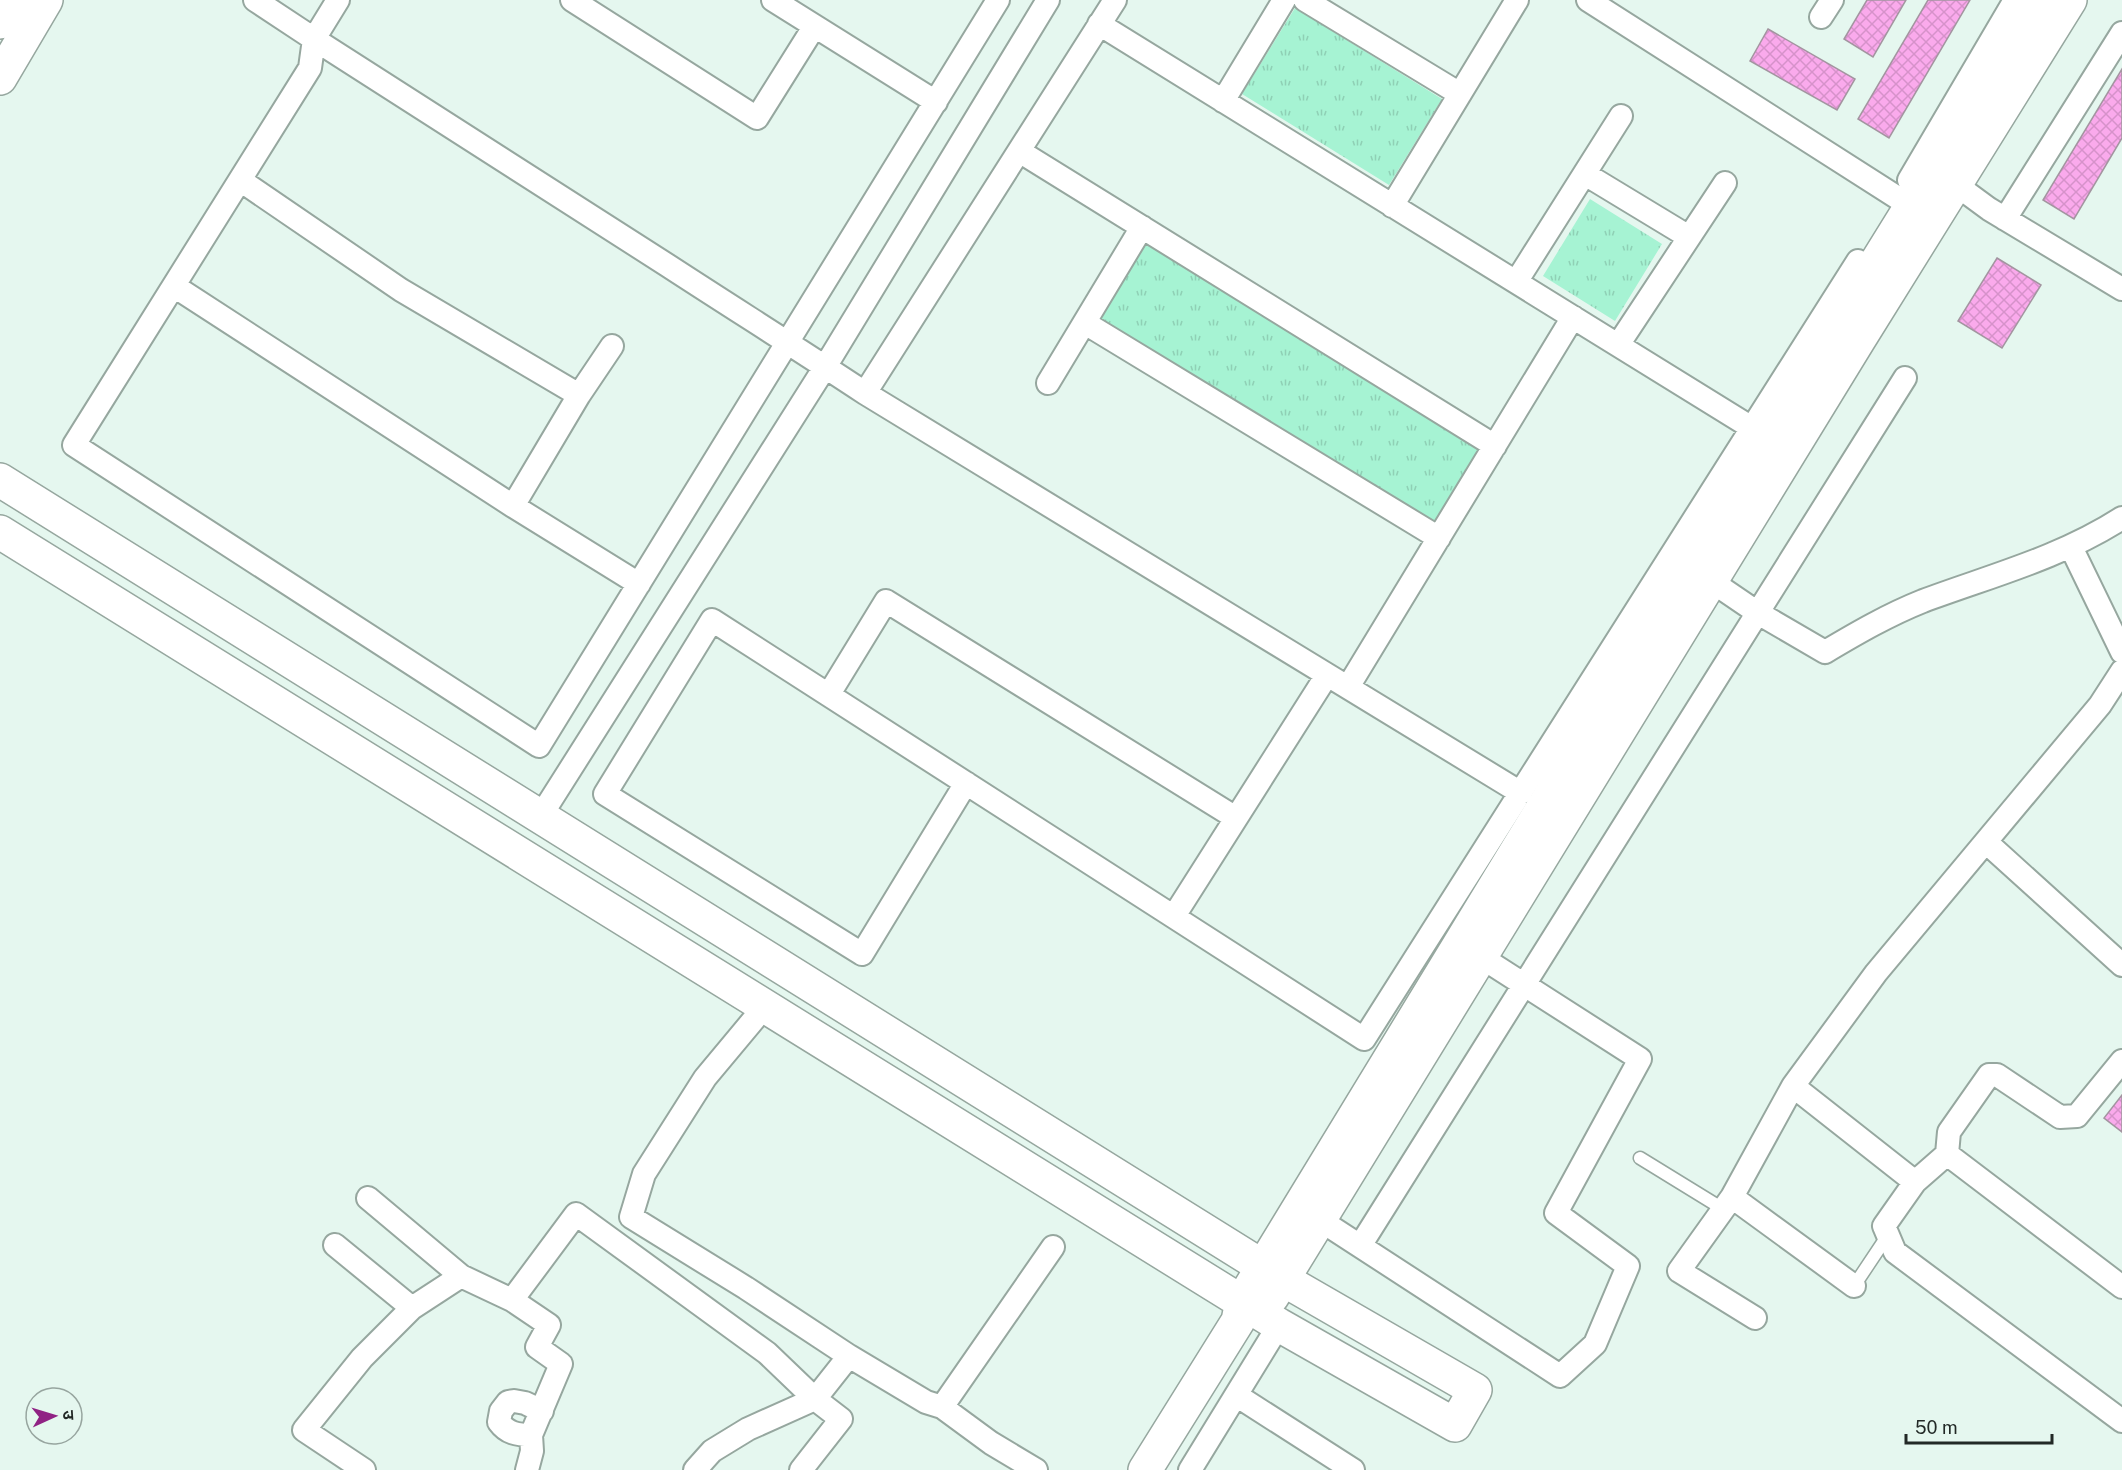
<svg xmlns="http://www.w3.org/2000/svg" width="2122" height="1470" font-family="'Public Sans','Noto Sans Devanagari',sans-serif">
<defs>
<pattern id="park-tufts" width="24" height="20" patternUnits="userSpaceOnUse" patternTransform="scale(1.5)"><rect width="24" height="20" fill="#a6f3d3"/><path d="M3 7l-1-3M5 7V3M7 7l1-3M15 17l-1-3M17 17v-4M19 17l1-3" fill="none" stroke="#8fd0b5"/></pattern>
<pattern id="building-cross-hatch" width="8" height="8" patternUnits="userSpaceOnUse" patternTransform="scale(1.5)"><rect width="8" height="8" fill="#faaaec"/><path d="M0 0l8 8M0 8l8-8" fill="none" stroke="#d692ca"/></pattern>
</defs>
<rect width="100%" height="100%" fill="#e5f7ef"/>
<!-- park -->
<path fill="url(#park-tufts)" d="M1295,8L1442,99L1389,185L1242,94Z
M1590,199L1662,244L1615,321L1543,276Z
M1146,243L1480,447L1434,523L1100,318Z"/>
<!-- building -->
<path fill="url(#building-cross-hatch)" stroke="#a395a0" stroke-width="1.5" d="M1867,0H1906L1873,57L1844,39Z
M1928,0H1970L1889,138L1858,119Z
M1768,29L1855,79L1837,110L1750,61Z
M2122,69V138L2074,219L2043,200Z
M1997,258L2041,285L2002,348L1958,321Z
M2122,1095V1132L2104,1118Z"/>
<g fill="none" stroke-linecap="round" stroke-linejoin="round">
<defs>
<path id="lane" d="M1640,1158L1723,1209
M1854,1286L1888,1235"/>
<path id="street" d="M255,0L314,39L338,0
M572,0L757,118L814,27
M773,0L936,102
M998,0C846,249 692,497 539,746L74,445L310,68L314,39L667,265C733,308 800,350 865,393L1521,793
M1305,0L1460,94
M1588,0L1898,198
M1821,17L1832,0
M1099,24L1752,428
M1223,101L1284,0
M1019,151L1495,446
M1585,174L1689,237
M240,180L401,290L579,395
M1909,180L2015,0
M1955,184L1989,209L2122,289
M1392,206L1517,0
M2005,219L2122,33
M1516,282L1621,116
M174,286L513,506L639,584
M1085,323L1439,538
M1618,345L1725,183
M1048,383L1142,227
M865,393L1115,0
M513,506L579,395L612,346
M2071,547L2122,652
M1711,581L1758,613L1825,652C1857,633 1888,615 1923,601C1990,576 2060,558 2122,518
M2122,671L2100,705L1876,973L1793,1086L1915,1182L1884,1226L1895,1252L2122,1421
M1348,687L1573,317
M829,694L886,601L1236,818
M966,783L862,954L605,794L712,620L1364,1039L1858,261
M540,817L825,367L1048,0
M1986,842L2122,965
M1174,916L1327,675
M765,1006L705,1078L644,1174L631,1217L746,1288L849,1356L926,1402L942,1407L991,1443L1036,1470
M2122,1061L2077,1116L2060,1117L1997,1075H1989L1949,1132L1947,1154L2122,1287
M1793,1086L1732,1197L1854,1286
M1915,1182L1947,1154
M1732,1197L1679,1271L1755,1318
M368,1198L461,1276
M1320,1220L1560,1376L1595,1344L1628,1266L1556,1213L1640,1059L1481,957
M335,1245L412,1308L362,1358L304,1430L364,1470
M1360,1246L1905,378
M512,1300L549,1325L537,1347L561,1364L531,1435L532,1451L527,1470
M412,1308L461,1276L512,1300L576,1214L767,1353L815,1399L841,1419L801,1470
M1236,1395L1353,1470
M942,1407L1053,1247
M531,1435C517,1435 507,1433 499,1422L501,1411L508,1402L514,1401L525,1403L542,1411
M695,1470L712,1451L748,1429L815,1399L849,1356
M1190,1470L1279,1325"/>
<path id="secondary" d="M0,22L14,0
M0,78L46,0
M0,480L1284,1280L1475,1390L1455,1425L1279,1325L0,532
M1272,1297L1858,341L2070,0
M1145,1470L1238,1321L1242,1301L1835,329L2039,0"/>
</defs>
<!-- lane casing -->
<use href="#lane" stroke="#96a79f" stroke-width="15"/>
<!-- street casing -->
<use href="#street" stroke="#96a79f" stroke-width="26"/>
<!-- secondary casing -->
<use href="#secondary" stroke="#96a79f" stroke-width="36"/>
<!-- lane -->
<use href="#lane" stroke="#fff" stroke-width="12"/>
<!-- street -->
<use href="#street" stroke="#fff" stroke-width="22"/>
<!-- secondary -->
<use href="#secondary" stroke="#fff" stroke-width="33"/>
</g>
<!-- north arrow -->
<g transform="translate(54 1416) rotate(86)"><circle r="28" fill="#e5f7ef" stroke="#97a59f" stroke-width="1.5"/>
<path d="M0-4.5L10 22L0 15L-10 22Z" fill="#902284"/>
<text y="-9" font-size="16" font-weight="bold" text-anchor="middle" fill="#222926">उ</text>
</g>
<!-- scale -->
<path d="M1906 1434v9h146v-9" fill="none" stroke="#222926" stroke-width="3"/>
<text x="1915" y="1434" font-size="18" fill="#222926" stroke="#e5f7ef" stroke-width="4.5" paint-order="stroke">50 m</text>
</svg>
